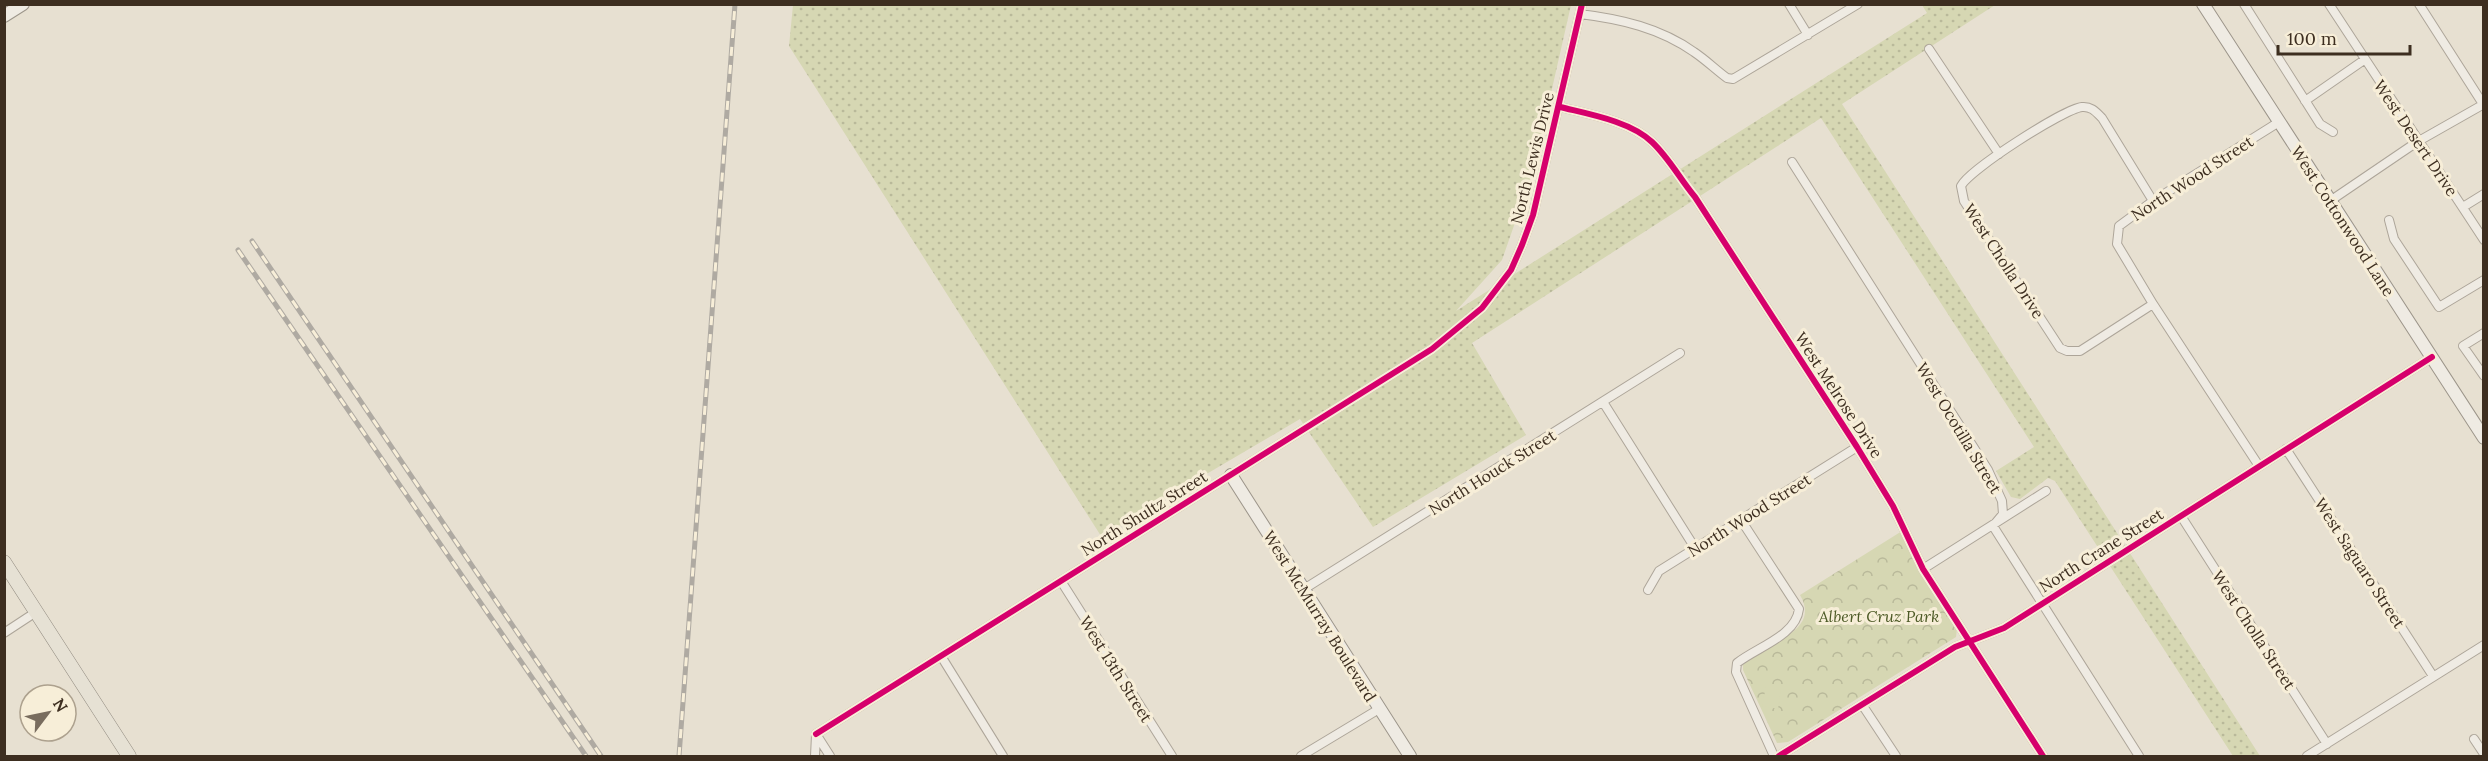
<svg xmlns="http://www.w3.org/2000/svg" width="2488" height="761" font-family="Lora,serif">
<defs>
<pattern id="grass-dots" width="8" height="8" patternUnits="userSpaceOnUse" patternTransform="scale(1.5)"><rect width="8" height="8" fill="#d6d7b3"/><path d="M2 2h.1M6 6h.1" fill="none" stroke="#b9b99a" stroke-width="1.8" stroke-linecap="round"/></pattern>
<pattern id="park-crowns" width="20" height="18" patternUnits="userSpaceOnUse" patternTransform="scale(1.5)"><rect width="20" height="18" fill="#d6d7b3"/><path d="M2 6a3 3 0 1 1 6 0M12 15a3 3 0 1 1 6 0" fill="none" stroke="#b9b99a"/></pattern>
</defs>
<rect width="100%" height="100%" fill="#e7e0d1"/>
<!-- grass -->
<path fill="url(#grass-dots)" d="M793,5H1571L1534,168L1502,260L1456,311L1927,13L1922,5H1995L1842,104L2260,756H2233L2055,481L2048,478L2020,499L2011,497L1996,471L2034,447L1821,118L1472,343L1526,435L1373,527L1300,419L1101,536L789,46Z"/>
<!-- park -->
<path fill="url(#park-crowns)" d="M1902,531L1957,629L1956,637L1788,742L1777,743L1743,670V665C1760,643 1823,634 1800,595Z"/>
<!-- pitch -->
<path fill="#d6d7b3" d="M1766,687L1781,690L1778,709L1762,706Z"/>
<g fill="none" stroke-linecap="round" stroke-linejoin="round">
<defs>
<path id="street" d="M1789,4L1808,35
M2244,4L2320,124L2333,132
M2329,4L2484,240
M2419,4L2483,104
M1580,14C1621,19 1660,28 1694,52C1706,60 1716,70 1727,78L1733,79L1858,4
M1929,49L1999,154
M2305,101L2364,60
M1560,107C1588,114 1630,121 1652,142C1669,158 1680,179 1695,197L1857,447L1893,506L1923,569L2043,756
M1792,162L1988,470L2002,501L2003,514L1993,526L2139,756
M2330,201L2417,142L2484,104
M2463,207L2484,194
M2389,220L2394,239L2439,307L2484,280
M2153,304L2080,351H2067L2060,348L1964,201L1961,186C1970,169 2064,109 2082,107C2091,106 2096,112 2102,118L2153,201
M2484,333L2463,346L2484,376
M1603,402L1695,548
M2286,449L2433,676
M2259,466L2153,304L2117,244L2119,226L2153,201L2279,122
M2181,516L2327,744
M1741,520L1799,609C1796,636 1757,647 1737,663L1736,672L1774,756
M1923,569L2046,491
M1061,581L1172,756
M1304,589L1680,353
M1648,590L1659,571L1857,447
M4,633L36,612
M941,656L1003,756
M1863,706L1896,756
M816,734L1432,349L1482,308L1511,270L1522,245L1533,215L1582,4
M816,734L830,756
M2474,739L2484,754
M815,756L816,735
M1301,756L1379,709
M1779,756L1955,647L2004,628L2432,357
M2307,756L2484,645"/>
<path id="secondary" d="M2203,4L2484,438
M4,16L23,4
M1231,475L1410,756"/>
<path id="primary" d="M4,562L129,756"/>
</defs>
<!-- street casing -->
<use href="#street" stroke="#ada599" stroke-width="10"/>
<!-- secondary casing -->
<use href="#secondary" stroke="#9c958a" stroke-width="14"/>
<!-- primary casing -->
<use href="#primary" stroke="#928b80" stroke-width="15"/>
<!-- street -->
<use href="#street" stroke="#efebe3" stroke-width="8"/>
<!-- secondary -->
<use href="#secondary" stroke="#efebe3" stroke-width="12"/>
<!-- primary -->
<use href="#primary" stroke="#e6e1d4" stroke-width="14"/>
<defs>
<path id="rail" d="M252,241L601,756
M238,250L586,756
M679,756L735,4"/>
</defs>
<!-- rail casing -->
<use href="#rail" stroke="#afaaa2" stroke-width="5"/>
<!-- rail -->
<use href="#rail" stroke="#f7eed8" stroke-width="3" stroke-dasharray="9" stroke-linecap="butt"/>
<defs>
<path id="cycleway" d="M1560,107C1588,114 1630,121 1652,142C1669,158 1680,179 1695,197L1857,447L1893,506L1923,569L2043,756
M816,734L1432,349L1482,308L1511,270L1522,245L1533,215L1582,4
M1779,756L1955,647L2004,628L2432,357"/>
</defs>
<!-- cycleway casing -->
<use href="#cycleway" stroke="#f7eed8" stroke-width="10"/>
<!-- cycleway -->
<use href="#cycleway" stroke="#d6006c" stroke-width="6"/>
</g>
<g text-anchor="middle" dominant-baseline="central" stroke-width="6" stroke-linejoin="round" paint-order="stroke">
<!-- street labels -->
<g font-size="16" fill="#3d2e20" stroke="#f7eed8">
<text transform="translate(2416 138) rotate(56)">West Desert Drive</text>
<text transform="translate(1532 158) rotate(-76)">North Lewis Drive</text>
<text transform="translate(2192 178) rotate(-33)">North Wood Street</text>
<text transform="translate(2343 221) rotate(57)">West Cottonwood Lane</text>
<text transform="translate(2004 261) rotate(57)">West Cholla Drive</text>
<text transform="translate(1839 395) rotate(57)">West Melrose Drive</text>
<text transform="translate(1959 428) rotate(59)">West Ocotilla Street</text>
<text transform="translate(1492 472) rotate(-32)">North Houck Street</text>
<text transform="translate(1144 513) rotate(-32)">North Shultz Street</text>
<text transform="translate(1749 515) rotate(-32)">North Wood Street</text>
<text transform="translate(2101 550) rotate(-32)">North Crane Street</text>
<text transform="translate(2360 563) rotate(57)">West Saguaro Street</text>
<text transform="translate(1320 616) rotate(58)">West McMurray Boulevard</text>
<text transform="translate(2254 630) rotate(57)">West Cholla Street</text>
<text transform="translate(1116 669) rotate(58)">West 13th Street</text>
</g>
<!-- park labels -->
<g font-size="16" font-style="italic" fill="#4d5a26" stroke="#f7eed8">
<text x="1879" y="616">Albert Cruz Park</text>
</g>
</g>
<!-- border -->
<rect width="2488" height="761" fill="none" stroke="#3d2e20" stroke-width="12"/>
<!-- north arrow -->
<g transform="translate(48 713) rotate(58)"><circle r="28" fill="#f7eed8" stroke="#ada18e" stroke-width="1.5"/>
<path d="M0-4.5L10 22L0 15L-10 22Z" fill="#786c5e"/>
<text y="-9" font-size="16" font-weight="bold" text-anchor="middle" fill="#3d2e20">N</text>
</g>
<!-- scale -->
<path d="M2278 45v9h132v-9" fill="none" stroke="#3d2e20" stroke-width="3"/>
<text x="2287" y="45" font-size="18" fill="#3d2e20" stroke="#f7eed8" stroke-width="4.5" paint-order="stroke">100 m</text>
</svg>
